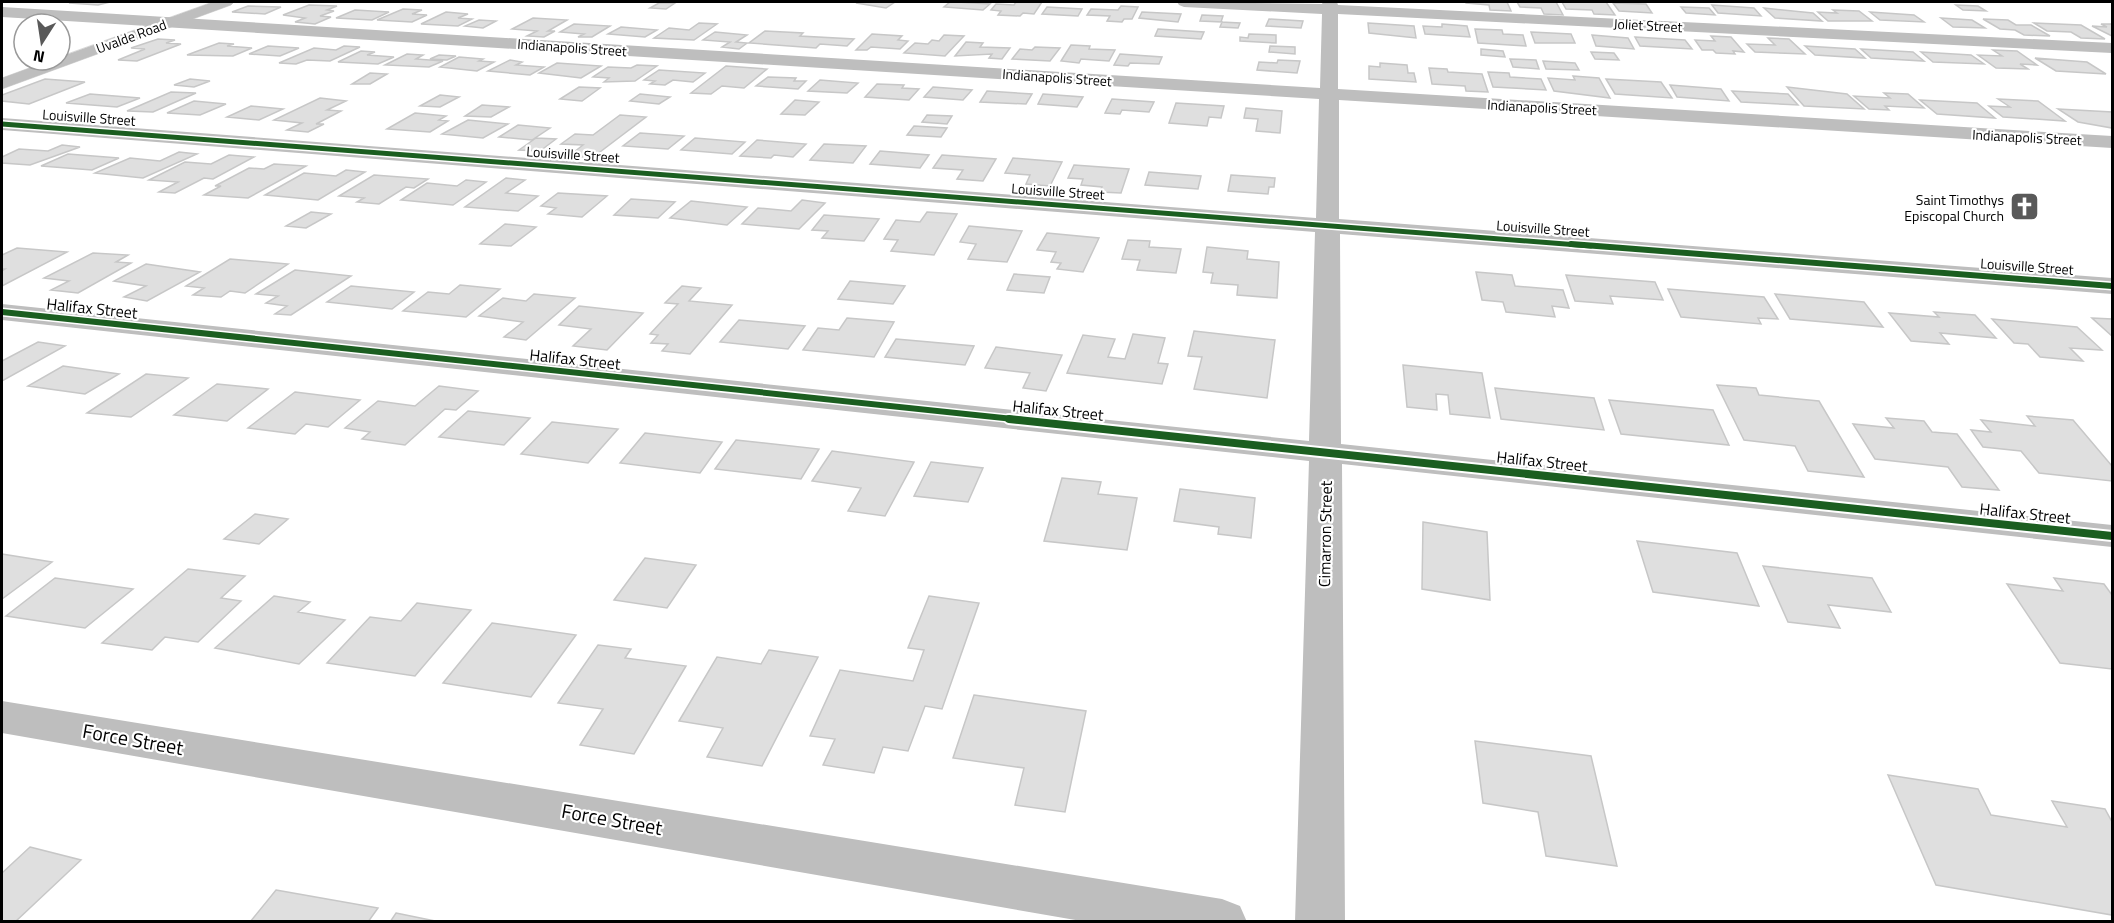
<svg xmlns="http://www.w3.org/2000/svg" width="2114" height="923" font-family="'Titillium Web',sans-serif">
<rect width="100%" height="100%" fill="#fff"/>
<!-- building -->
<path fill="#dfdfdf" stroke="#c7c7c7" stroke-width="1.5" d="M74,2H110L98,5L69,3Z
M859,2H895L886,8L856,3Z
M950,2H957L990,4L983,10L944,7Z
M1016,2H1042L1034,14L1023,13L1020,16L998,15L1001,11L991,10L996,4L1014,5Z
M1465,2H1507L1511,11L1490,10L1489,5L1466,3Z
M1517,2H1556L1563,15L1544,14L1541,8L1520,7Z
M1562,2H1606L1615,15L1594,14L1592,10L1566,9Z
M659,3H675L666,9L650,8Z
M1613,3L1646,4L1652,13L1619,11Z
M309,5L337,6L327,10L334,11L320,16L331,17L315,24L295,22L305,18L283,15Z
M1712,5L1754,8L1761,16L1718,13Z
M1956,5L1978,6L1986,11L1963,10Z
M248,6L281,7L265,14L232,12Z
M1121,6L1138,7L1132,19H1124L1122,22L1107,21L1110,16L1087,15L1091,9L1118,10Z
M1047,7L1082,9L1078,16L1042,14Z
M1681,7L1709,8L1715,15L1686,13Z
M1764,8L1813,13L1822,21L1775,18Z
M403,9L422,10L412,14L427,15L412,22L377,20Z
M355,10L389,12L372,20L336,18Z
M1833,10L1859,11L1872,21H1828L1818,12L1837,13Z
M446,12L468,14L458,18L472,19L458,26L421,24Z
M1142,12L1181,14L1178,22L1139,18Z
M1870,12L1914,15L1924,22L1880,20Z
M1202,15L1223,16L1221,22L1240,23L1238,28L1220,27L1222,22L1200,21Z
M533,18L567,20L548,31H555L544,37L527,36L537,31L512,29Z
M1941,18L1972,20L1985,28L1953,27Z
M1269,19L1303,21L1301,28L1266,26Z
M1983,19L2008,20L2016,25H2031L2050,36L2024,35L2015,30L2000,29Z
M479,20L496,21L483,28L465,26Z
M699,23L717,24L694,40L654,38L669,28L689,30Z
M1368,23L1414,26L1416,38L1369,33Z
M2034,23L2081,25L2105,39L2081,38L2071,32L2047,31Z
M574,24L610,26L592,37H578L584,34L560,32Z
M1442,24L1467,26L1470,37L1425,34L1423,26L1442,27Z
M2101,24H2112V36L2092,26L2107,27Z
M621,27L657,30L645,37L608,34Z
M1158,29L1204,32L1201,39L1155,36Z
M1475,29L1502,30L1503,34L1523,35L1526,46L1478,43Z
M765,31L803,33L800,36L854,39L847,46L820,44L816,48L749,43Z
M715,32L747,35L736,42L747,43L739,49L722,47L730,42L703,40Z
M1531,32L1571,34L1575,43H1535Z
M872,34L902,36L898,40L908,41L900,49L871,47L867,50H856Z
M1249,34L1276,35V43L1240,41V37L1248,38Z
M944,35L964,36L945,56L904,53L915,43L928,44L932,40L939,41Z
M1592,35L1628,38L1634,49L1596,46Z
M1711,36L1731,37L1744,52L1733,51L1735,54L1716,53L1713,50H1702L1695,40L1715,41Z
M1635,37L1685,40L1692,49L1640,46Z
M1768,38L1789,39L1805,54L1755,52L1747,44L1775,45Z
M158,39L175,40L166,43L181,44L137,61L118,60L145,49L131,48Z
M966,42L983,43L980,47L1010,48L1002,59L989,58L992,54L955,56Z
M219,43L234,44L227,46L252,48L233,56L187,55Z
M1071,45L1090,46L1089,49L1115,50L1109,61L1081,59L1079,63L1061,61Z
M268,46L299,48L280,56L249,54Z
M344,46L360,47L330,61L307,60L296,64L279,63L314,48L336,50Z
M1270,46L1295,47V54L1269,52Z
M1805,46L1855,49L1865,58L1815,55Z
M1035,47L1060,48L1050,61L1012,59L1020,49L1032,50Z
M1481,49L1503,51L1505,57L1481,55Z
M1861,49L1913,52L1924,61L1871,58Z
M1993,50L2017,51L2037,65L2020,64L2028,69L1996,68L1978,55L2002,56Z
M361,51L375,52L367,55L394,57L378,64L338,62Z
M1591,52L1614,53L1619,60L1595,59Z
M1921,52L1971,55L1984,64L1933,62Z
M407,54L423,55L416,59L443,61L429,67L385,65Z
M1120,54L1162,57L1159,64L1130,63L1128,66L1114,65Z
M439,55L456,56L447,60L430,59Z
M459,57L483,59L479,61L494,62L477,71L440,67Z
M2035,58L2087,62L2106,74L2056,71Z
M1510,59L1536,60L1539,69L1513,67Z
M510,60L522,62L516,65L544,67L530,75L488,71Z
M1278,60L1300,61L1297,73L1257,70L1259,62L1277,63Z
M1543,61L1575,63L1579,70L1546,69Z
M557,63L601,66L581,78L539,73Z
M1380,63L1407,65L1408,73H1414L1416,82L1369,79V66L1380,67Z
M637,65L657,66L635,81L604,82L609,78L593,77L608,67L631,68Z
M726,66L767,69L744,88L722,86L711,94L691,93Z
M1429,68L1447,69L1448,72L1482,74L1488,92L1466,91L1465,86L1432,84Z
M659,70L705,73L693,82L673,80L665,85L650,84L655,81L644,80Z
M1488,72L1509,73L1510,77L1541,79L1546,90L1493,87Z
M370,73L387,74L370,84H352Z
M1573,76L1599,78L1610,98L1554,91L1548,78L1575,80Z
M768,77L796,78L794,81H806L798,89L756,86Z
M45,79L85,82L29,104L2,101V95Z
M190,79L210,81L194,87L174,85Z
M1606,79L1661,82L1672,98L1615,94Z
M820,80L858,83L847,93L808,91Z
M877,84L904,85L902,88L919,89L909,100L865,97Z
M1670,85L1721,89L1729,101L1677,97Z
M579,87L600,88L582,101L560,99Z
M933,87L972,90L963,100L924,97Z
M1787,87L1847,94L1864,109L1804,106Z
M987,91L1032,94L1026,104L980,102Z
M1732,91L1788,94L1798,105L1741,102Z
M171,92L196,93L153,112L127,111Z
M1884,93L1908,94L1924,108L1885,106L1889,110L1869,109L1854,96L1890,98Z
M90,94L140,98L117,107L66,103Z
M640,94L670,97L659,104L630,101Z
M1043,94L1083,97L1077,107L1038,104Z
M440,95L459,97L440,107L420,106Z
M320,98L346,101L327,110L341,111L316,124H324L308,132L287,130L302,123L274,120Z
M1112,99L1154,102L1149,112L1122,110L1120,114L1105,113Z
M1998,99L2038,101L2065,121L2003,117L1989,106L2010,107Z
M795,100L819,102L805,115L781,114Z
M1920,100L1977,103L1995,118L1937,114Z
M194,101L226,104L200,115L167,113Z
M1176,103L1224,106L1221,118L1209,117L1207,126L1169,123Z
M482,105L509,107L491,117L465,116Z
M251,106L283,109L259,120L227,117Z
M1246,108L1282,111L1280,133L1256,131L1258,119L1244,118Z
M2058,109L2112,112V128L2078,122Z
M415,113L446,116L439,120L448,121L430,132L387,129Z
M620,115L646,117L592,158L569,156L583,145L561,144L575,134L593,135Z
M927,115L952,116L947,124L922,122Z
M468,120L508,124L483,138L442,134Z
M518,125L550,128L532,140L499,137Z
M914,126L947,128L941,137L907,135Z
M640,133L684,136L668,149L623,146Z
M536,138L556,139L540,151L519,150Z
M695,138L745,142L732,154L681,150Z
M757,140L806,144L793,157L774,155L771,158L740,156Z
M824,144L866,146L853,163L810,160Z
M62,145L80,147L30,165L2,163V157L19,149L48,151Z
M880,151L929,155L920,168L870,164Z
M179,152L197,154L143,178L95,173L130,158L160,161Z
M68,154L119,158L92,170L41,166Z
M229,155L254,157L213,179L204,178L175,193L159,192L178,182L149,180L185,162L211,164Z
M942,155L996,159L983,181L957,179L963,170L933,168Z
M1013,158L1062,162L1050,186L1026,184L1030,175L1005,173Z
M274,164L306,166L248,198L204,195L221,186H215L249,168L264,169Z
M1074,165L1129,169L1121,193L1100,192L1102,187L1081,185L1083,179L1068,178Z
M346,170L365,172L318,200L265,195L304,173L336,176Z
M1149,172L1201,176L1198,189L1145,185Z
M374,175L428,179L414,188L406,187L379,204L357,202L364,198L339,196Z
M1231,175L1275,178L1274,187H1269L1268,194L1228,191Z
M506,178L525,180L506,193L538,196L518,211L465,207Z
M466,180L486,182L453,205L401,200L427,183L457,186Z
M558,193L607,196L582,217L548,214L556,208L541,206Z
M631,199L675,202L658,218L614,215Z
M802,200L825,203L799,229L742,224L758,208L791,211Z
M691,201L747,207L727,225L670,218Z
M311,212L331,214L306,228L286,226Z
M927,212L957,214L934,255L891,251L898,240L884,239L896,220L920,222Z
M824,215L879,219L864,241L822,238L828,231L812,230Z
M505,224L536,227L511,246L480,244Z
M969,226L1022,231L1007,262L968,259L976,244L960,242Z
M1047,233L1099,238L1083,272L1057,269L1061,263L1051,262L1056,252L1037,250Z
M1128,240L1150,241L1149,247L1181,249L1176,273L1137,270L1140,260L1122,259Z
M1207,247L1248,251L1247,259L1279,262L1277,298L1237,295L1238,285L1211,283L1213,273L1203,272Z
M17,248L67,252L2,286V271L5,269H2V255Z
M93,253L128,255L116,262L131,263L78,293L51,290L69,281L44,278Z
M230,259L288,264L245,293L230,291L221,297L193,295L204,288L186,286Z
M146,264L200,272L147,301L124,297L146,286L114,281Z
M295,270L351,276L291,315L275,314L287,306L266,303L278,296L256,294Z
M1476,272L1512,275L1515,286L1563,290L1569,308L1552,306L1555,317L1506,312L1503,302L1482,300Z
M1014,274L1050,277L1044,293L1007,290Z
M1566,275L1655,282L1663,300L1610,296L1613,304L1575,301Z
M850,281L905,286L893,304L838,299Z
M460,285L500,289L466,317L403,311L428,292L449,294Z
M351,286L414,292L392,309L327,302Z
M682,286L701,288L689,301L732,305L690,354L662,351L668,344L651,343L658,335L650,334L678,304L665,303Z
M1668,289L1764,297L1778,319L1758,318L1761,324L1681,317Z
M534,294L575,298L526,340L504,337L523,322L479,316L503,298L526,301Z
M1775,294L1864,302L1883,327L1790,319Z
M579,306L643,313L607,350L573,346L591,329L559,325Z
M1934,312L1975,315L1996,338L1940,333L1949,344L1911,341L1889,313L1939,317Z
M847,318L894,322L874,357L803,350L818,328L839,330Z
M2092,318L2112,319V336Z
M1992,319L2077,327L2102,350L2070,348L2083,361L2040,357L2028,344L2014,343Z
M739,320L805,326L788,349L720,342Z
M1194,331L1275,340L1267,398L1194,389L1202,357L1188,356Z
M1133,334L1165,338L1158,363L1168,364L1162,384L1067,373L1083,335L1115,339L1108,357L1125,359Z
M896,339L974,346L965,365L885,357Z
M38,342L65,346L2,381V361Z
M996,347L1062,355L1046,391L1023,388L1030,373L985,368Z
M1403,365L1482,373L1490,418L1450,414L1448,395L1436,394L1437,410L1407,407Z
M63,366L119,374L85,394L28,386Z
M146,374L188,378L131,417L87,413Z
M217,384L268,389L227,421L174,415Z
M1717,385L1756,388L1759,395L1819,401L1864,477L1808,471L1795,446L1744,440Z
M439,386L478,391L456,410L445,409L405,445L362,439L370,432L345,428L378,401L415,406Z
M1495,388L1594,398L1604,430L1501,419Z
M295,392L360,400L328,427L306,424L295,434L248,428Z
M1609,400L1713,410L1729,445L1621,434Z
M468,411L530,418L504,445L439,437Z
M2027,416L2073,420L2112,466V481L2039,473L2021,451L1983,447L1971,430L1991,432L1981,420L2035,426Z
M1886,418L1924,421L1932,432L1957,434L1999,490L1962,487L1948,467L1875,459L1853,424L1894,428Z
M552,422L618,429L588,463L521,454Z
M645,433L722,442L700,473L620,463Z
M736,440L819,449L801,479L715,469Z
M832,451L914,462L885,516L848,511L861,488L812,481Z
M931,462L983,468L968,502L914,496Z
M1062,478L1101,482L1098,494L1137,498L1127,550L1044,541Z
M1180,489L1255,498L1251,538L1218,534L1219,527L1174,521Z
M255,514L288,519L259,544L224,539Z
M1423,522L1487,532L1490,600L1422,589Z
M1637,541L1737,553L1759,606L1653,592Z
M2,554L52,562L2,599Z
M645,558L696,565L667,608L614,600Z
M1763,566L1872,578L1891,612L1828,605L1840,628L1788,622Z
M188,569L245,576L221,598L241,601L198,642L165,637L152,650L102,643Z
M55,578L133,589L85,628L6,616Z
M2054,578L2104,584L2112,595V669L2060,663L2007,584L2063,591Z
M274,596L310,602L298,612L345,620L299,664L215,648Z
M929,596L979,603L942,709L925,706L908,751L883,747L874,773L823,765L835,739L810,736L840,670L913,681L924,650L908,648Z
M417,603L471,610L415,676L327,663L370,617L401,621Z
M492,623L576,635L531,697L443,683Z
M598,645L631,649L625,658L686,666L634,754L580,745L603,709L558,703Z
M769,650L818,657L762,766L707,757L723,728L679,721L717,657L761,664Z
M974,695L1086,711L1065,812L1015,805L1024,768L953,758Z
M1475,741L1591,756L1617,866L1546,856L1538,812L1483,803Z
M1888,775L1978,789L1991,815L2067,827L2052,801L2105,809L2112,822V915L1936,885Z
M30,847L81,860L15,922H2V873Z
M276,890L378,908L368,922H250Z
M396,913L440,922H390Z"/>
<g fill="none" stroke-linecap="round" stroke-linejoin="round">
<defs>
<path id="major" d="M213,2H234L231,5L2,89V78L51,60H60V57Z"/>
</defs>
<!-- major casing -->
<use href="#major" stroke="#dbdbdb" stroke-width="1"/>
<!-- minor -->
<path fill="#bebebe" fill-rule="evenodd" d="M1177,2L1322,4L1323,2H1337L1338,5L2112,43V53L1338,14V89L2112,136V148L1339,100V219L2112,278V294L1340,234L1341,444L2112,525V547L1342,464L1345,922H1295L1309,461L2,320V304L1309,441L1315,232L2,130V118L1316,218L1319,99L2,17V7L1320,88L1322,14L1184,7L1179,5Z
M2,701L1222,899L1240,906L1247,922H1087L2,733Z"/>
<!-- major -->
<use href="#major" fill="#bebebe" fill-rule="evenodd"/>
<defs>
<path id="cycleway-far2" d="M2,124L1591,246"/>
<path id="cycleway-far1" d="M1571,244L2112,286
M2,312L1023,420"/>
<path id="cycleway" d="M1009,419L2112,536"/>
</defs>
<!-- cycleway-far2 casing -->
<use href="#cycleway-far2" stroke="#fff" stroke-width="8"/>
<!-- cycleway-far1 casing -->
<use href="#cycleway-far1" stroke="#fff" stroke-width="9"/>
<!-- cycleway casing -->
<use href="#cycleway" stroke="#fff" stroke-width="12"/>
<!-- cycleway-far2 -->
<use href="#cycleway-far2" stroke="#1b5e20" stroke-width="5"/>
<!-- cycleway-far1 -->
<use href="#cycleway-far1" stroke="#1b5e20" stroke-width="6"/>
<!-- cycleway -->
<use href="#cycleway" stroke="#1b5e20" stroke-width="8"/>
</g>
<!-- icons -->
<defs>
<symbol id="church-square" viewBox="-11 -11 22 22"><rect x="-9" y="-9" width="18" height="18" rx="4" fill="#595959" stroke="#fff"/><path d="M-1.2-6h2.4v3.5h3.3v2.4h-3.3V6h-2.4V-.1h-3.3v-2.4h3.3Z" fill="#fff"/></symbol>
</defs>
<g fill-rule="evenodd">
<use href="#church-square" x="2008" y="190" width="33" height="33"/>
</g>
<g text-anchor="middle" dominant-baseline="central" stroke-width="4.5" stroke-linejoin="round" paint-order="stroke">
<!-- far-street labels -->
<g font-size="14" fill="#000" stroke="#fff">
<text transform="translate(1648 25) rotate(3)">Joliet Street</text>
<text transform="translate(131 36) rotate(-20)">Uvalde Road</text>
<text transform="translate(572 47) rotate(4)">Indianapolis Street</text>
<text transform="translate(1057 77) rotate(4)">Indianapolis Street</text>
<text transform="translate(1542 107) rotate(3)">Indianapolis Street</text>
<text transform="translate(89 117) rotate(4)">Louisville Street</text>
<text transform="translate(2027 137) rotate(3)">Indianapolis Street</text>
<text transform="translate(573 154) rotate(4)">Louisville Street</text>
<text transform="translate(1058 191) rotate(4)">Louisville Street</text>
<text transform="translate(1543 228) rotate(4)">Louisville Street</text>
<text transform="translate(2027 266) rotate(4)">Louisville Street</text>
</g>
<!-- far-poi labels -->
<g font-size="14" fill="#000" stroke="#fff" text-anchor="end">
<text x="2004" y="199">Saint Timothys<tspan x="2004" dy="16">Episcopal Church</tspan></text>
</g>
<!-- street labels -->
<g font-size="16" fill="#000" stroke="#fff">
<text transform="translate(92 308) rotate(6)">Halifax Street</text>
<text transform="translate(575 359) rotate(6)">Halifax Street</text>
<text transform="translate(1058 410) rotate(6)">Halifax Street</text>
<text transform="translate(1542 461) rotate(6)">Halifax Street</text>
<text transform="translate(2025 513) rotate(6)">Halifax Street</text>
<text transform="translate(1325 534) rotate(-89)">Cimarron Street</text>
</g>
<!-- near-street labels -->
<g font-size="20" fill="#000" stroke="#fff">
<text transform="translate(133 739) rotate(10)">Force Street</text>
<text transform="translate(612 819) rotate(10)">Force Street</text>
</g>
</g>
<!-- border -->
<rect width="2114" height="923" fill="none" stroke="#000000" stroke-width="6"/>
<!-- north arrow -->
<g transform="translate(42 42) rotate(192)"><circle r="28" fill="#ffffff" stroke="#999999" stroke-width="1.5"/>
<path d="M0-4.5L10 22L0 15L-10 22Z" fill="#595959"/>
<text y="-9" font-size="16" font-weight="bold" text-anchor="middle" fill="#000000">N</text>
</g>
</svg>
